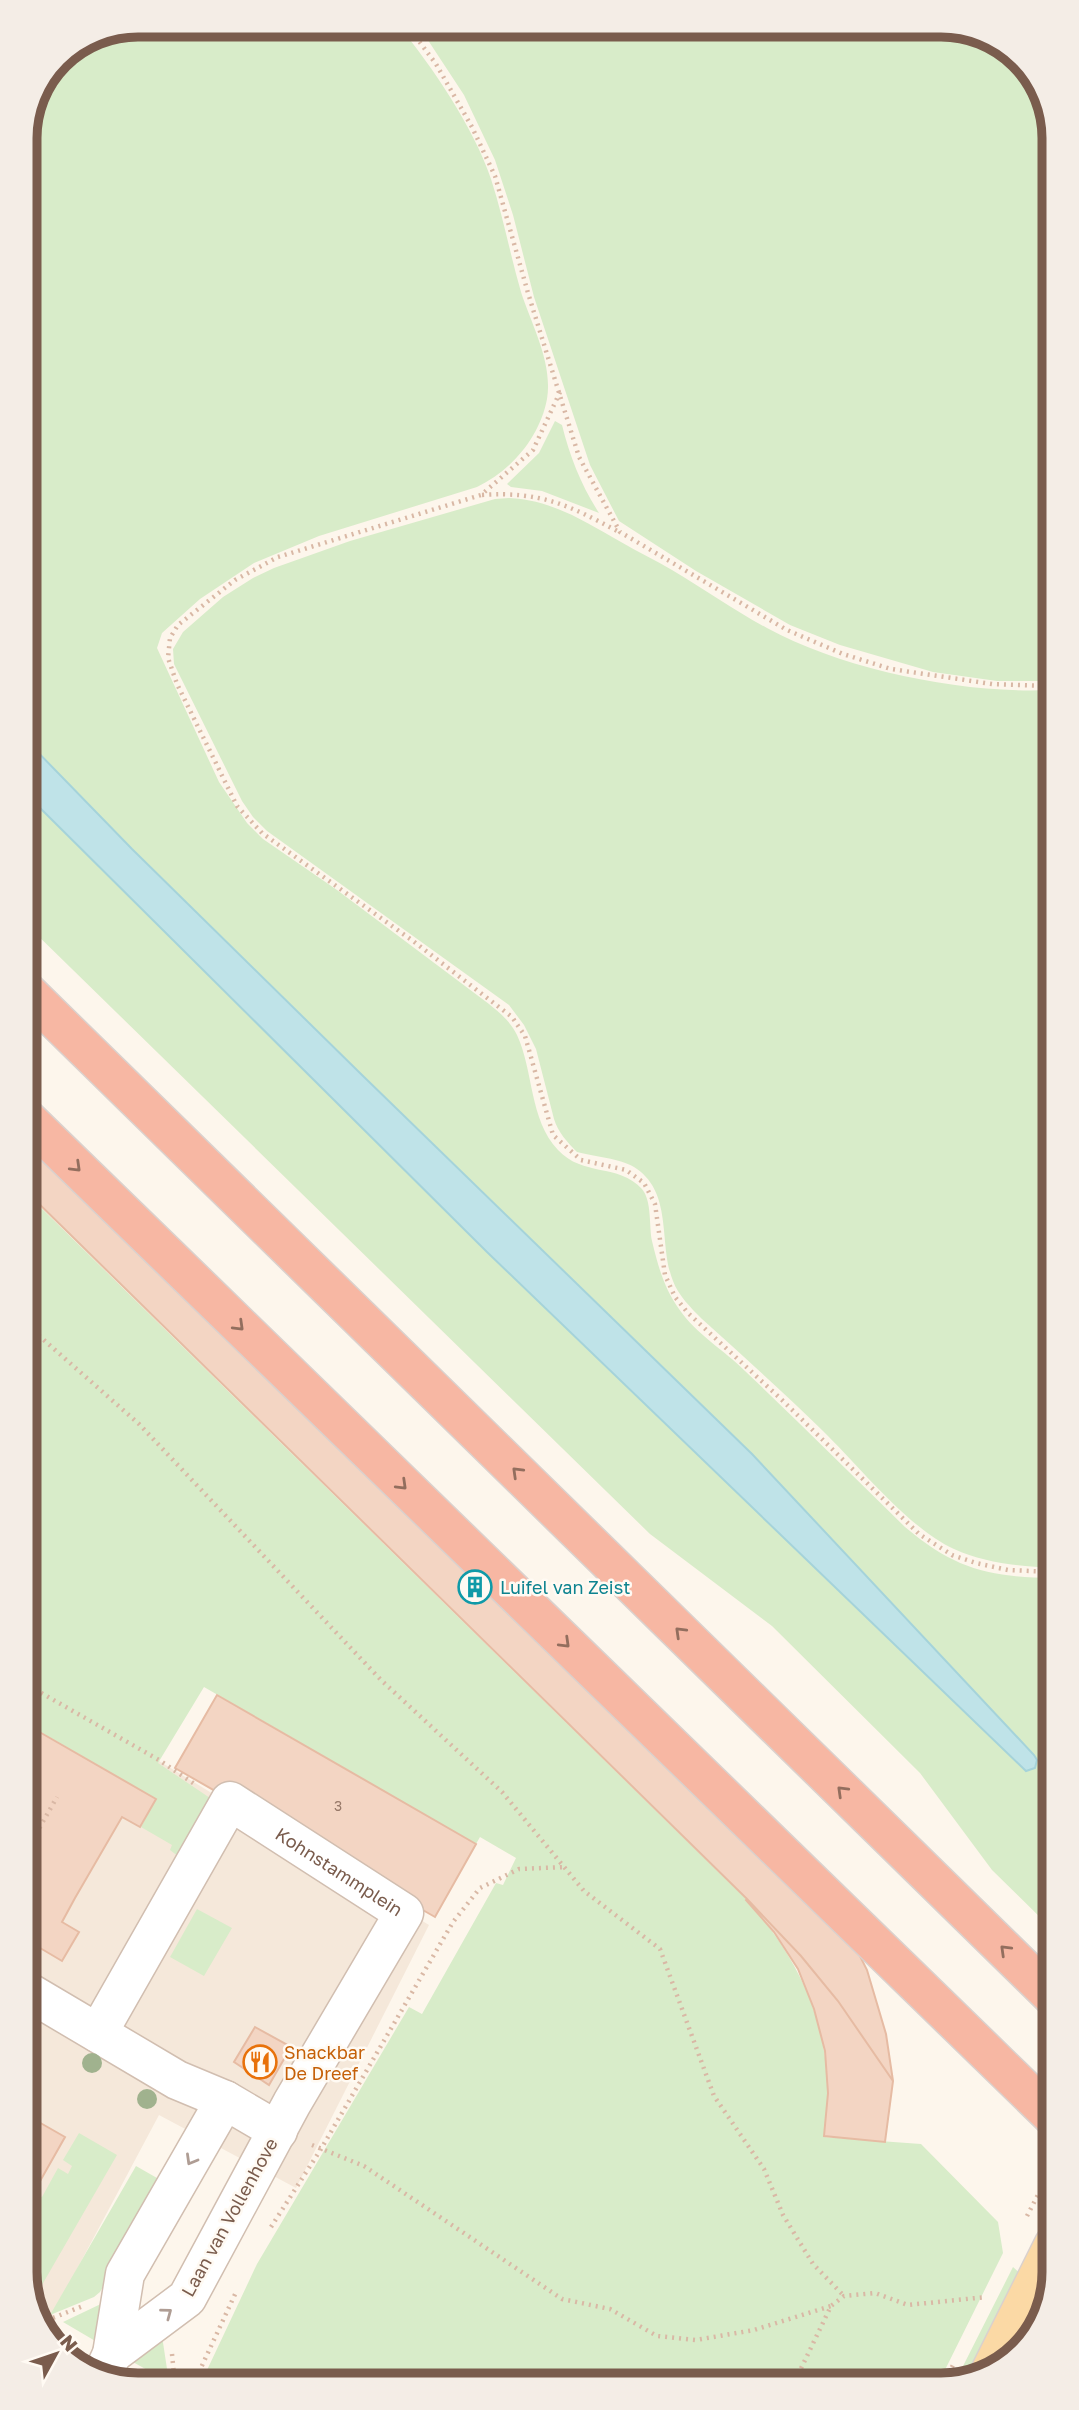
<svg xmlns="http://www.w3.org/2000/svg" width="1079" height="2410" font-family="'Golos Text',sans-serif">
<rect width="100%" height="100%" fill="#fdf6ec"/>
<!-- residential -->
<path fill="#f5e8da" d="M29,1682L429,1925L296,2188L159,2115L45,2329L31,2309Z"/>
<!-- green -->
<path fill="#d8ecc9" d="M137,25H398C432,66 474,128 491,179C503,216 510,254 521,292C532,326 553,363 547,399C540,437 511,471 477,487L319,536L254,563L200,599L162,633L157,648L219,782L247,823L263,839L337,890L489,1004C500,1013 511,1022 517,1035C534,1072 529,1119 558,1150C583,1177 618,1163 642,1189C652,1201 649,1226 652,1241C658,1266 664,1288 679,1309C696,1334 724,1350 745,1371C799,1422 852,1475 905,1527C955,1569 988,1577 1053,1578L1054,1931L992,1870L920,1773L772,1626L650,1534L27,925L25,130L58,57Z
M418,25H949L1010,48L1048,101L1050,681H997L933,672L840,645L790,625L696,571L619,521L590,465L534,297L513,215L495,160L464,95Z
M555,421L562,425C570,457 581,485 599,513L542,491L511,487L507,484L539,453Z
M509,498C552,500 584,521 621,542C638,552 655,560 672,570C704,589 735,611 767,628C844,670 963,694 1050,690L1053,1568C1019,1566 984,1563 954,1549C908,1528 860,1467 823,1431C784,1393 743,1356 702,1319C691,1308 678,1295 673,1281C658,1244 674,1192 634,1167C621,1159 593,1156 577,1152C567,1142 558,1132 554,1119L536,1049L524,1025L509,1005L267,831L253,817L242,801L174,664L173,649L183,632L223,597L253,578L274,568L350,541L495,499Z
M28,1195L748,1901C798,1959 826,2016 828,2094C829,2108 825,2123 824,2137L921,2144L998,2222L1003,2253L940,2380L200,2385L257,2264L409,2007L422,2014L496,1883L503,1885L516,1858L480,1837L476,1844L204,1687L158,1763L213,1800L179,1857L170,1850L172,1845L141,1827L156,1799L29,1725Z
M197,1909L232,1928L204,1976L170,1957Z
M79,2133L117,2155L31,2304L30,2191L42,2197L58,2168L68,2174L72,2166L63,2160Z
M136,2166L164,2182L100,2292L94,2297L50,2315Z
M1013,2267L1021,2274L966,2379L956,2380Z
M105,2302L97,2342L63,2322Z
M162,2336L169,2382L131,2361Z"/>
<!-- water -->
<path fill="#bfe3e8" stroke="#a5d3da" stroke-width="2" d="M26,740L132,849L362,1075L752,1454L1034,1755L1037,1760L1035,1768L1026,1771L487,1252L27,795Z"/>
<!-- building -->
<path fill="#f3d5c3" stroke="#e6bba3" stroke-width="2" d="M27,1107L850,1936L867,1970L886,2034L893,2081L838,2001L801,1956L747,1899L28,1193Z
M217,1695L476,1844L435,1917L175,1768Z
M29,1726L156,1799L140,1827L122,1817L75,1898L62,1922L79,1932L62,1961L30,1942Z
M747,1899L801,1956L838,2001L893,2081L885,2142L824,2136L828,2093L825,2051L814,2009L798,1969L774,1932L746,1900Z
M255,2027L291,2047L269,2085L234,2062Z
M30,2117L65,2137L39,2183L30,2178Z"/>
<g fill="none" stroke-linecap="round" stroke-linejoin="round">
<defs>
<g id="minor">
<path d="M30,1993L177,2080L225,2100L278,2131"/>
<path id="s1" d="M98,2033L230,1801L404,1913L292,2103L187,2298L112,2354"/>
<path d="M106,2367L112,2354L125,2274L225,2100"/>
</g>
<path id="major" d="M991,2370L1054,2244"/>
<path id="highway" d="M27,992L1054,1998
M27,1119L1054,2118"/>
</defs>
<!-- minor casing -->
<use href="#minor" stroke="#d1beb0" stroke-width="41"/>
<!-- major casing -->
<use href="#major" stroke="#dad1cd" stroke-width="41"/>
<!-- highway casing -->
<use href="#highway" stroke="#dad1cd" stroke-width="41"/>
<!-- path -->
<path stroke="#d9b8a5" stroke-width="4.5" stroke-dasharray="2 5" stroke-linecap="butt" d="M407,25L436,64L472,127L495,176L528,293L579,457L620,532L787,630L843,654L891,669L992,684L1050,686
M560,392L533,450L481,495L278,557L235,580L178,625L170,638L168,658L177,684L237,806L262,833L413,941L512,1017L525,1036L553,1135L581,1160L626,1170L644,1183L655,1204L665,1275L675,1297L688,1313L781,1399L919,1534L952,1555L976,1563L1008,1570L1053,1572
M482,495C540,491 569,505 619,532
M28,1326L139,1424L381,1680L502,1792L584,1891L660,1949L714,2096L764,2169L783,2215L813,2264L844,2296
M29,1686L159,1760L196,1785
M29,1846L57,1797
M312,2145L364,2166L562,2299L610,2309L657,2336L696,2340L754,2330L831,2306
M1027,2216L1054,2164
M271,2227L321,2149L453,1922L480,1888L519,1869L565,1867
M40,2323L83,2306
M45,2329L75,2347
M172,2354L175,2385
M946,2380L953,2365
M795,2381L831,2306L844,2296L875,2293L908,2305L986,2297
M193,2385L237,2290"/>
<!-- minor -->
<use href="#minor" stroke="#fff" stroke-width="38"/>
<!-- major -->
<use href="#major" stroke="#fbd9a5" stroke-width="38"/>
<!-- highway -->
<use href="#highway" stroke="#f7b7a3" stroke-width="38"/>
</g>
<!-- trees -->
<g fill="#a0b28e">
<circle cx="92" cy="2063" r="10"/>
<circle cx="147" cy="2099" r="10"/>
</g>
<!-- one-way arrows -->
<defs><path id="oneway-chevron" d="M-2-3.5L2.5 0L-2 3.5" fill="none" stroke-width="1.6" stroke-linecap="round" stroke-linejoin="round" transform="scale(1.75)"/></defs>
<g stroke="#936e5e">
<use href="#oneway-chevron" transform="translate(76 1167) rotate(44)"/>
<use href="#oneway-chevron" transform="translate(239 1326) rotate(44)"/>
<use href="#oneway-chevron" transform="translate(517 1472) rotate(-136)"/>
<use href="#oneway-chevron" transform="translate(402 1485) rotate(44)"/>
<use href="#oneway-chevron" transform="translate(680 1632) rotate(-136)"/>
<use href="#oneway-chevron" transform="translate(565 1643) rotate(44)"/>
<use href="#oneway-chevron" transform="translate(842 1791) rotate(-136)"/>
<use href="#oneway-chevron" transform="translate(1005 1950) rotate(-136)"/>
</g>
<g stroke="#af9d94">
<use href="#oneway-chevron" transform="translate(191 2160) rotate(120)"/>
<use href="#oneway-chevron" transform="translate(167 2313) rotate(-37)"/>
</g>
<!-- icons -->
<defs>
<symbol id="building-ring" viewBox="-11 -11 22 22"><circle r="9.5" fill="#fffaf3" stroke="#0f9aa8" stroke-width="1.5"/><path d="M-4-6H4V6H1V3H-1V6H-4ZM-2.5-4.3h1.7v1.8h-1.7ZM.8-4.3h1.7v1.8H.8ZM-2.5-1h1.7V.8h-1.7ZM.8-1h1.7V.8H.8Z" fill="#0f9aa8"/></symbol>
<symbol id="restaurant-ring" viewBox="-11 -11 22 22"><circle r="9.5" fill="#fffaf3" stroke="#e8710a" stroke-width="1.5"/><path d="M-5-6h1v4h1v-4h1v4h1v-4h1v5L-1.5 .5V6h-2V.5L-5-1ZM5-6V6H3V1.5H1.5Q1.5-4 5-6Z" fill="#e8710a"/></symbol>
</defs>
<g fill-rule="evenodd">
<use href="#building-ring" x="456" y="1568" width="38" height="38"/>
<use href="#restaurant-ring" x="241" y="2043" width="38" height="38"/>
</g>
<g text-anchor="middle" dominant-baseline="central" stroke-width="5" stroke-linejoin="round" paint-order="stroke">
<!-- number labels -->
<g font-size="14" fill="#987a6a">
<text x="338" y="1805">3</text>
</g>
<!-- culture labels -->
<g font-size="18" fill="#0d838f" stroke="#fffaf3" text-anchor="start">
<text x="500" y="1587">Luifel van Zeist</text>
</g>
<!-- street labels -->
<g font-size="18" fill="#7a5c4d" stroke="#fffaf3">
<text stroke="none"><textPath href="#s1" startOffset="397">Kohnstammplein</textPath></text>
<text transform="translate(229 2217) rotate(-61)">Laan van Vollenhove</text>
</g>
<!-- food labels -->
<g font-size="18" fill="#c56008" stroke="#fffaf3" text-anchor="start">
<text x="284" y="2052">Snackbar<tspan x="284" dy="21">De Dreef</tspan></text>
</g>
</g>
<!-- crop -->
<path d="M0 0H1079V2410H0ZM138 37H941A101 101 0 0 1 1042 138V2272A101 101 0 0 1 941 2373H138A101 101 0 0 1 37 2272V138A101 101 0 0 1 138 37Z" fill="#f4ede6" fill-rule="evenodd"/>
<path fill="none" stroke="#7a5c4d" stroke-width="9" d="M138 37H941A101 101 0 0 1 1042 138V2272A101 101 0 0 1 941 2373H138A101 101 0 0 1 37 2272V138A101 101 0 0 1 138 37Z"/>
<!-- north arrow -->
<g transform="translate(56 2354) rotate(50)" stroke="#fffaf3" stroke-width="5" paint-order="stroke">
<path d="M0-5L12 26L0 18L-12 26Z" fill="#7a5c4d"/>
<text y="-10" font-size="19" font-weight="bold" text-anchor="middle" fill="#7a5c4d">N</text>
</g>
</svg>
